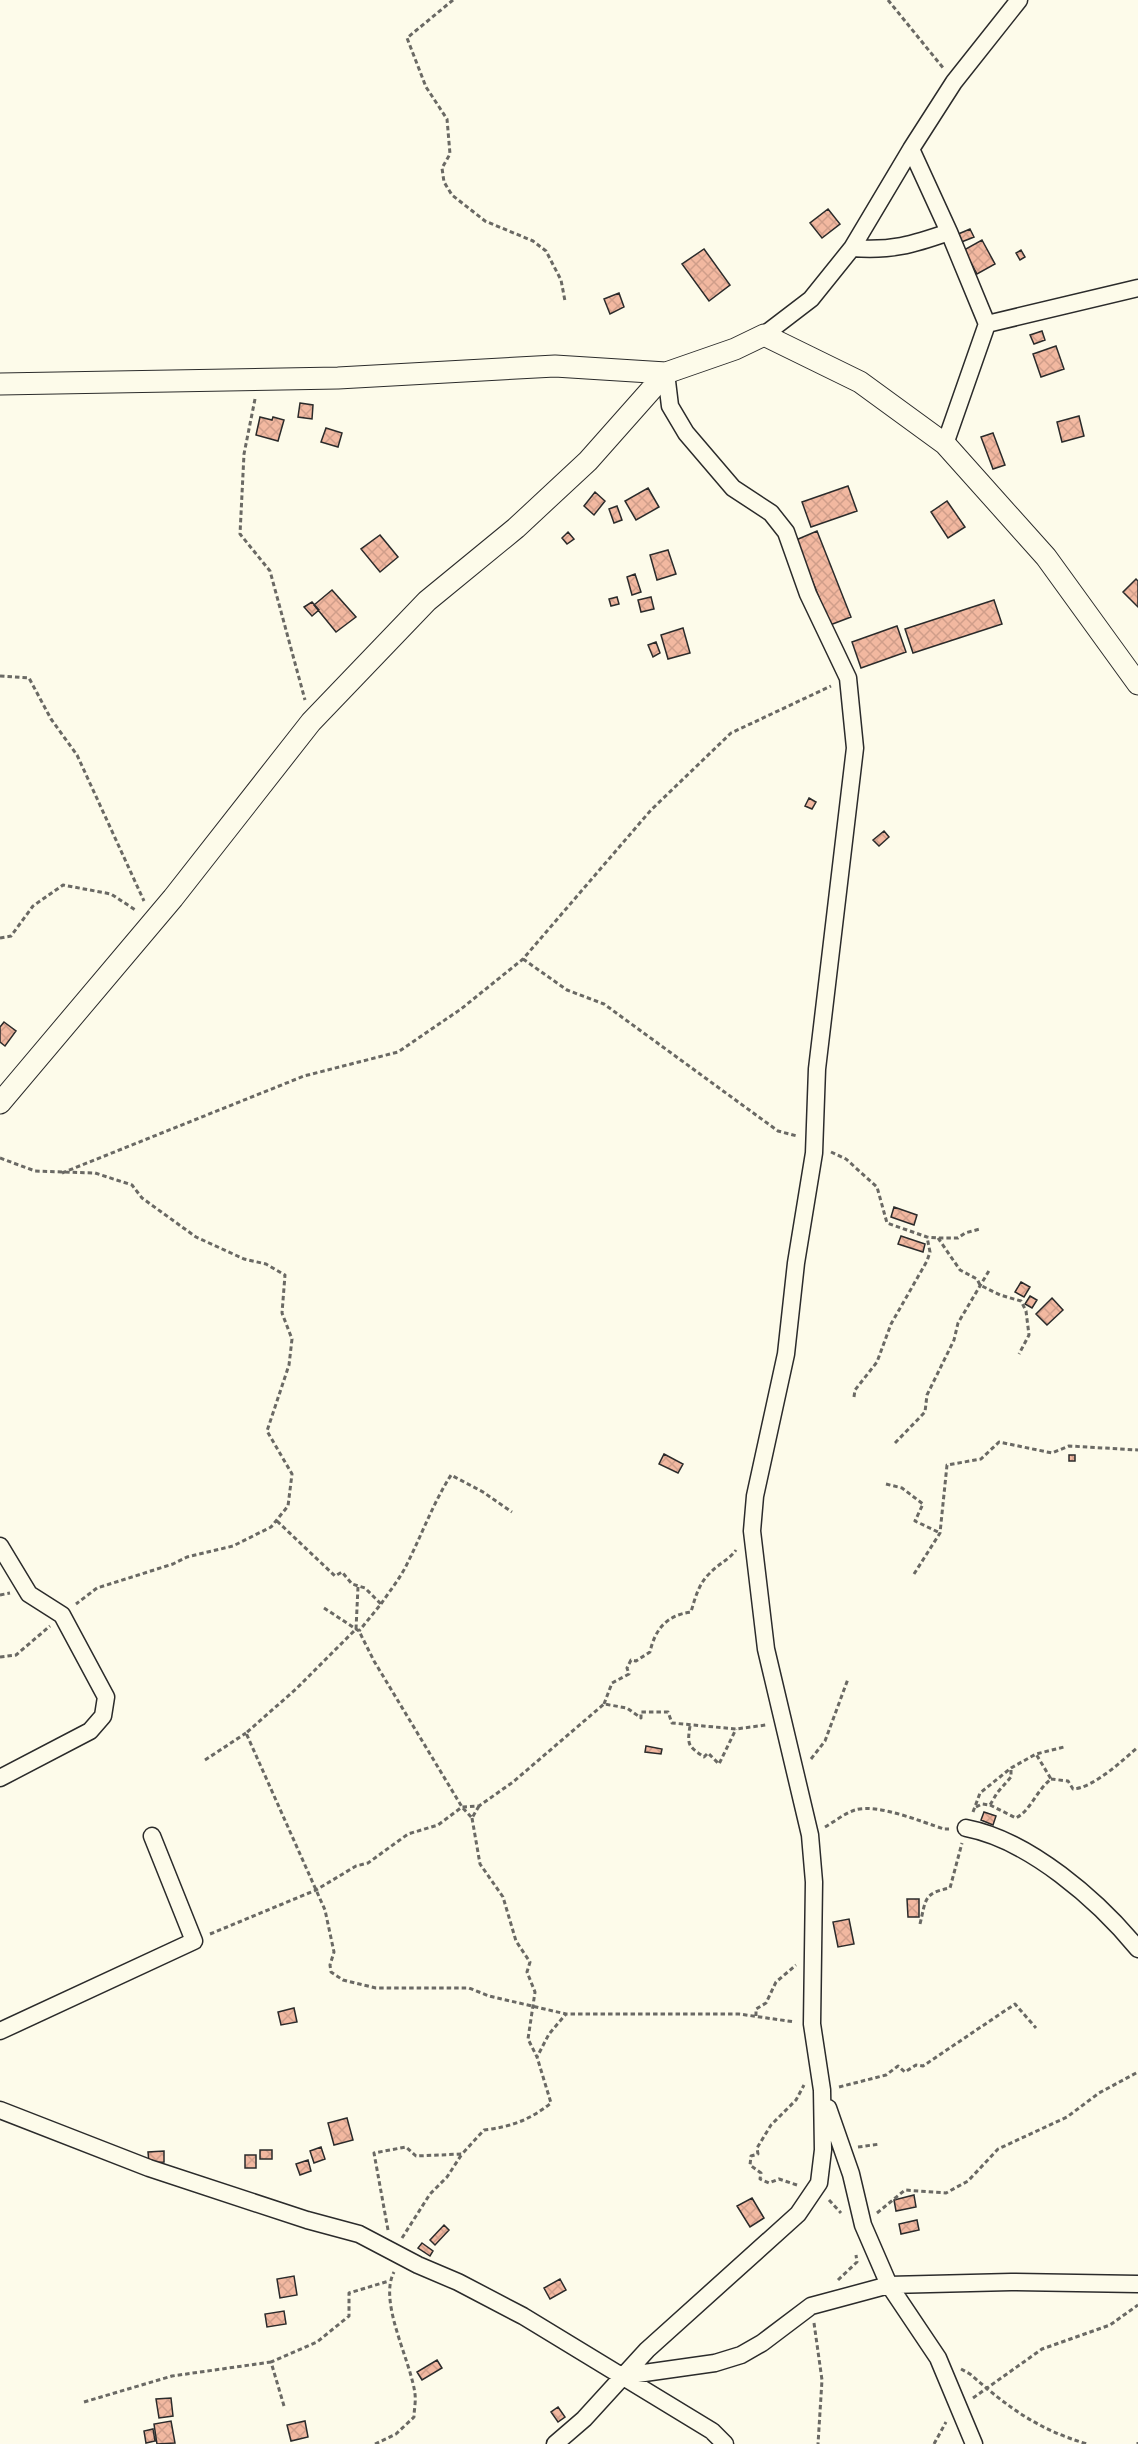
<svg xmlns="http://www.w3.org/2000/svg" width="1138" height="2444" font-family="'Source Serif 4',serif">
<defs>
<pattern id="building-cross-hatch" width="8" height="8" patternUnits="userSpaceOnUse" patternTransform="scale(1.5)"><rect width="8" height="8" fill="#f2b8a0"/><path d="M0 0l8 8M0 8l8-8" fill="none" stroke="#d09e8a"/></pattern>
</defs>
<rect width="100%" height="100%" fill="#fdfbea"/>
<!-- building -->
<path fill="url(#building-cross-hatch)" stroke="#2b2b2b" stroke-width="1.5" d="M828,209L840,224L822,238L810,223Z
M970,229L974,237L959,243L956,235Z
M982,240L995,264L977,274L964,250Z
M704,249L730,285L709,301L682,264Z
M1021,250L1025,257L1020,260L1016,253Z
M619,293L624,307L610,314L604,299Z
M1042,331L1045,340L1034,344L1030,335Z
M1056,346L1064,369L1041,377L1033,354Z
M300,403L313,405L312,419L298,417Z
M1079,416L1084,436L1062,442L1057,422Z
M260,417L272,420L273,417L284,420L278,441L256,435Z
M326,428L342,433L338,447L321,442Z
M993,433L1005,465L993,469L981,437Z
M848,486L857,511L811,527L802,502Z
M648,488L659,507L636,520L625,501Z
M595,492L605,501L594,515L584,506Z
M947,501L965,527L948,538L931,512Z
M617,506L622,520L614,523L609,509Z
M817,531L851,617L830,625L796,540Z
M568,532L574,539L567,544L562,538Z
M380,535L398,557L380,572L361,549Z
M668,550L676,574L657,580L650,555Z
M635,574L641,592L632,595L627,577Z
M1136,579L1138,581V607L1123,592Z
M332,590L356,617L336,632L314,605Z
M617,597L619,604L611,606L609,599Z
M651,597L654,609L641,612L638,600Z
M994,600L1002,624L913,653L905,629Z
M312,602L319,610L312,616L304,607Z
M897,626L906,652L861,668L852,642Z
M683,628L690,653L668,659L661,635Z
M656,642L660,653L653,657L648,645Z
M809,798L816,802L812,809L805,806Z
M884,831L889,837L879,846L873,840Z
M4,1022L16,1031L5,1046L0,1042V1027Z
M894,1207L917,1215L914,1225L891,1217Z
M901,1236L925,1244L923,1252L898,1244Z
M1021,1282L1030,1287L1024,1297L1015,1292Z
M1030,1296L1037,1300L1032,1308L1025,1304Z
M1052,1298L1063,1310L1047,1325L1036,1314Z
M664,1454L683,1464L678,1473L659,1464Z
M1069,1455H1075V1461H1069Z
M646,1746L662,1749L661,1754L645,1752Z
M984,1812L996,1816L993,1825L981,1820Z
M907,1899H919V1917H908Z
M849,1919L854,1944L838,1947L833,1922Z
M294,2008L297,2022L281,2025L278,2012Z
M347,2118L353,2140L334,2145L328,2123Z
M321,2147L325,2159L314,2163L310,2151Z
M260,2150H272V2159H260Z
M164,2151V2162L149,2163L148,2152Z
M245,2155H256V2168H245Z
M308,2160L311,2171L300,2175L296,2164Z
M914,2195L916,2207L896,2211L894,2200Z
M752,2198L764,2218L750,2227L737,2206Z
M917,2220L919,2230L901,2234L899,2224Z
M444,2225L449,2230L435,2245L430,2240Z
M422,2243L433,2251L430,2256L418,2248Z
M294,2276L297,2295L280,2298L277,2279Z
M560,2279L566,2290L550,2299L544,2288Z
M284,2311L286,2324L267,2327L265,2314Z
M437,2360L442,2368L422,2380L417,2372Z
M171,2398L173,2416L159,2418L156,2399Z
M558,2407L565,2417L558,2422L551,2412Z
M171,2421L175,2443L157,2444L154,2424Z
M305,2421L308,2437L291,2441L287,2425Z
M153,2429L155,2441L146,2443L144,2431Z"/>
<g fill="none" stroke-linecap="round" stroke-linejoin="round">
<defs>
<path id="minor" d="M852,248C891,251 912,245 949,232L911,149
M987,324L1138,288
M764,335L811,299L852,248L911,149L954,82L1019,0
M945,444L987,324L949,232
M0,1546L29,1594L62,1615L106,1697L103,1716L90,1731L0,1778
M966,1828C1029,1840 1098,1900 1138,1949
M0,2031L194,1941L152,1836
M828,2108L851,2174L863,2225L889,2285L1011,2282L1138,2284
M0,2110L149,2168L307,2220L359,2234L418,2265L458,2282L523,2316L712,2431L725,2444
M623,2376L715,2363L741,2355L762,2343L811,2306L889,2285L938,2358L974,2444
M555,2444L584,2419L647,2350L798,2214L819,2183L823,2150L822,2090L812,2024L814,1882L810,1835L766,1649L752,1531L755,1496L786,1354L796,1263L814,1153L817,1069L855,748L848,678L808,594L786,532L771,513L733,488L686,433L670,406L666,373"/>
<path id="tertiary" d="M0,384L338,378L555,366L666,373L735,349L764,335L860,382L945,444L1046,557L1138,684
M0,1103L173,898L311,722L427,601L516,528L588,461L666,373"/>
</defs>
<!-- minor casing -->
<use href="#minor" stroke="#2b2b2b" stroke-width="19"/>
<!-- tertiary casing -->
<use href="#tertiary" stroke="#2b2b2b" stroke-width="23"/>
<!-- path -->
<path stroke="#6a6964" stroke-width="3" stroke-dasharray="4.5 3" stroke-linecap="butt" d="M453,0L407,38L426,87L447,119L450,154L442,168L444,182L452,195L485,221L533,241L546,251L561,280L565,301
M888,0L944,69
M255,399L244,454L240,534L270,571L305,700
M0,676L29,678L51,719L77,755L144,901
M0,938L11,936L33,906L63,885L111,894L137,911
M523,959L567,990L604,1004L778,1131L797,1136
M831,1152L846,1159L877,1187L887,1223L927,1237L938,1238H958L965,1233L980,1229
M0,1158L35,1171L95,1173L132,1185L142,1198L196,1237L244,1259L266,1264L285,1275L282,1313L292,1339L289,1365L267,1431L292,1474L288,1506L271,1527L233,1546L187,1557L173,1564L97,1588L76,1604
M62,1173L304,1076L398,1052L461,1009L523,959L651,810L731,733L831,686
M938,1238L960,1270L977,1279L980,1285L1000,1295L1021,1301L1026,1311L1029,1335L1019,1354
M854,1397L855,1390L877,1362L891,1324L927,1261L930,1252L927,1237
M895,1443L925,1412L927,1395L954,1340L958,1323L990,1269
M886,1484L902,1488L923,1504L915,1521L940,1533
M277,1521L335,1576L342,1572L352,1584L365,1588L381,1604L359,1631
M914,1574L940,1533L947,1465L981,1459L999,1442L1052,1453L1069,1446L1138,1450
M358,1587L356,1629L296,1689L246,1733L325,1910L334,1952L330,1965L331,1972L343,1980L376,1988H469L489,1996L566,2014H739L795,2022
M0,1595L10,1593
M381,1604C389,1592 398,1581 405,1568C421,1537 432,1505 451,1475L483,1492L512,1512
M324,1608L359,1631L374,1661L462,1807L472,1818L479,1806
M0,1657L16,1655L50,1626
M604,1704L612,1683L629,1674L627,1668L631,1660L636,1661L650,1652C655,1629 667,1615 691,1612C695,1598 699,1583 710,1573C718,1564 729,1560 736,1550
M690,1726C687,1745 688,1746 704,1757L708,1753L719,1764L736,1729
M811,1759L825,1741L848,1679
M205,1760L246,1733
M1051,1779L1068,1781L1073,1789C1093,1788 1122,1761 1138,1747
M990,1805L1016,1818C1031,1810 1036,1791 1051,1779L1036,1754
M976,1807L982,1804L990,1805L997,1793L1011,1777V1768
M973,1812L980,1793L1011,1768L1036,1754L1064,1747
M472,1818L480,1864L503,1897L516,1941L530,1962L527,1972L535,1992L528,2039L537,2057L549,2034L566,2014
M825,1827C834,1822 845,1813 855,1810C877,1803 922,1822 944,1829H949
M920,1924C926,1900 923,1893 950,1888L962,1843
M210,1934L316,1890L356,1866L368,1863L408,1834L438,1825L462,1807L479,1806L513,1782L604,1704L627,1708L641,1718V1712H668L672,1723L736,1729L766,1725
M756,2016V2009L766,2003L776,1982L796,1965
M839,2087L886,2075L898,2066L905,2072L916,2065L923,2066L1015,2004L1036,2028
M858,2147L880,2144
M797,2185L779,2179L769,2183L760,2179L761,2173L750,2165L751,2156L758,2154L757,2148L771,2125L796,2100L804,2085
M829,2200L841,2213
M877,2213L905,2190L946,2193L968,2181L998,2149L1067,2117L1099,2093L1138,2072
M388,2230L374,2153L406,2147L416,2156L462,2154L484,2130C510,2127 530,2120 551,2103L537,2057
M402,2238L430,2194L447,2177L462,2154
M838,2280L857,2262L856,2255
M814,2323L822,2380L818,2444
M961,2369L970,2374C1009,2408 1037,2429 1087,2444
M973,2398L1042,2349L1110,2325L1138,2305
M84,2402L172,2376L271,2362
M284,2406L271,2362L317,2342L349,2316V2293L389,2281
M375,2444L396,2434L414,2417C414,2410 416,2402 415,2394C411,2361 378,2302 394,2272
M934,2444L946,2422
M1138,2444V2442"/>
<!-- minor -->
<use href="#minor" stroke="#fdfbea" stroke-width="16"/>
<!-- tertiary -->
<use href="#tertiary" stroke="#fdfbea" stroke-width="21"/>
</g>
</svg>
